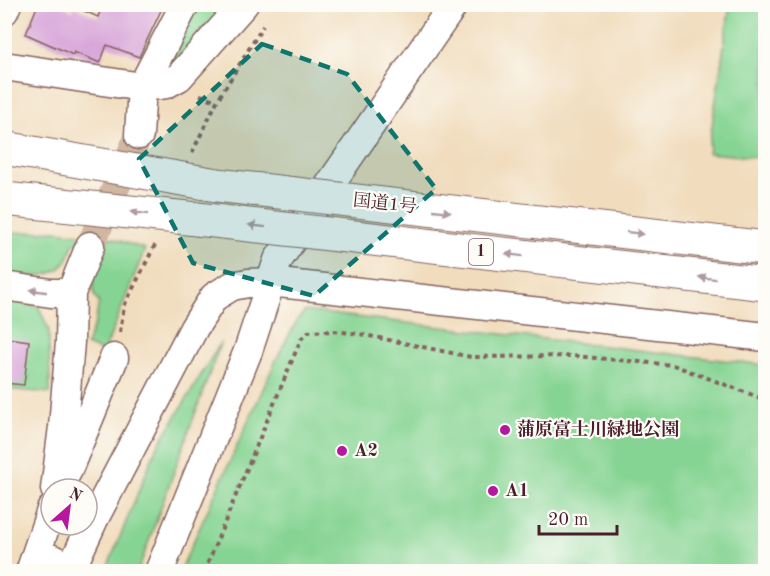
<svg xmlns="http://www.w3.org/2000/svg" width="770" height="576" font-family="'Old Standard TT','Noto Serif JP',serif">
<rect width="100%" height="100%" fill="#fdfcf7"/>
<filter id="ink" filterUnits="userSpaceOnUse"><feTurbulence type="fractalNoise" baseFrequency=".0167" numOctaves="2"/><feDisplacementMap in="SourceGraphic" scale="12" xChannelSelector="R" yChannelSelector="G"/><feConvolveMatrix kernelMatrix="1 2 1 2 8 2 1 2 1" color-interpolation-filters="sRGB"/></filter>
<filter id="wash" filterUnits="userSpaceOnUse"><feTurbulence type="fractalNoise" baseFrequency=".008" numOctaves="4" result="noise"/><feDisplacementMap in="SourceGraphic" scale="24" xChannelSelector="R" yChannelSelector="G"/><feGaussianBlur stdDeviation="1.35" result="paint"/><feColorMatrix in="noise" values="0 0 0 0 0 0 0 0 0 0 0 0 0 0 0 0 0 1.4 0 .05"/><feComposite in="paint" operator="in"/></filter>
<g filter="url(#wash)">
<rect width="100%" height="100%" fill="#f1ddbe"/>
<!-- green -->
<path fill="#86d493" stroke="#687a5f" stroke-width="1.5" d="M199,5H229L166,74L168,59Z
M730,5H765V158L708,153Z
M56,231L112,238L145,249L104,352L86,345L95,323L99,303L94,295L93,278L106,244L73,243C65,282 37,276 5,275V233Z
M4,300L25,303L39,307L49,331L50,393L5,389Z
M305,311L765,365V571H180L277,358L298,319Z
M221,342L138,571H106L155,451Z"/>
<g id="blocks">
<!-- building -->
<path fill="#d8a6d9" d="M38,4H58L73,11L75,7L98,17L103,4H164L139,57L107,45L100,63L74,52L73,55L26,34Z
M7,338L29,341L24,385L4,383Z"/>
</g>
</g>
<g filter="url(#ink)">
<use href="#blocks" fill-opacity="0" stroke="#84625e" stroke-width="1.5"/>
<g fill="none" stroke-linecap="round" stroke-linejoin="round">
<!-- minor-tunnel -->
<path stroke="#d0b7a1" stroke-width="28" stroke-dasharray="28 14" stroke-linecap="butt" d="M90,246L139,135"/>
<defs>
<path id="minor" d="M4,11L7,4
M4,66L142,87L166,84L179,77L244,4
M139,135L142,87L185,4
M4,286L51,293H71
M67,472L114,358
M55,489L63,427L70,342L71,293L90,246
M38,553L72,567L94,519L194,328L214,297L232,286L248,283L270,282L766,337
M30,572L51,510
M159,572L248,351L278,260L454,4"/>
<path id="highway" d="M4,148L217,185
M4,199L197,219"/>
</defs>
<!-- minor casing -->
<use href="#minor" stroke="#84625e" stroke-width="31"/>
<!-- highway casing -->
<use href="#highway" stroke="#84625e" stroke-width="35"/>
<!-- path -->
<path stroke="#84625e" stroke-width="4" stroke-dasharray="4.5 4.5" stroke-linecap="butt" d="M200,95L217,101
M192,153L217,101L263,26
M120,332L124,306L155,245
M204,572L301,339L308,332L333,331L360,334L471,357L574,356L673,365L766,400"/>
<!-- minor -->
<use href="#minor" stroke="#fff" stroke-width="28"/>
<!-- highway -->
<use href="#highway" stroke="#fff" stroke-width="33"/>
<defs>
<path id="highway-bridge" d="M217,185L766,248
M197,219L766,284"/>
</defs>
<!-- highway-bridge casing -->
<use href="#highway-bridge" stroke="#84625e" stroke-width="35" stroke-linecap="butt"/>
<!-- highway-bridge -->
<use href="#highway-bridge" stroke="#fff" stroke-width="33"/>
</g>
<!-- one-way arrows -->
<defs><path id="oneway-solid" d="M-6-.8H1V-3.2L6.5 0L1 3.2V.8H-6Z" transform="scale(1.5)"/></defs>
<g fill="#ae9aa0">
<use href="#oneway-solid" transform="translate(442 211) rotate(6)"/>
<use href="#oneway-solid" transform="translate(139 213) rotate(-174)"/>
<use href="#oneway-solid" transform="translate(257 226) rotate(-173)"/>
<use href="#oneway-solid" transform="translate(635 233) rotate(6)"/>
<use href="#oneway-solid" transform="translate(514 255) rotate(-173)"/>
<use href="#oneway-solid" transform="translate(707 278) rotate(-173)"/>
<use href="#oneway-solid" transform="translate(38 291) rotate(-172)"/>
</g>
</g>
<!-- marked area -->
<path fill="#0f766e" fill-opacity="0.2" stroke="#0f766e" stroke-width="4.5" stroke-dasharray="12 8" stroke-linejoin="round" d="M262,44L347,74L436,189L314,296L193,263L139,159Z"/>
<!-- markers -->
<g fill="#b5179e" stroke="#fdfcf7" stroke-width="2">
<circle cx="505" cy="430" r="6"/>
<circle cx="342" cy="451" r="6"/>
<circle cx="493" cy="491" r="6"/>
</g>
<g text-anchor="middle" dominant-baseline="central" stroke-width="4.5" stroke-linejoin="round" paint-order="stroke">
<!-- shield labels -->
<rect fill="#fdfcf7" stroke="#806168" stroke-width="1.5" x="469" y="239" width="24" height="26" rx="4.5"/>
<g font-size="16" font-weight="bold" fill="#4a1f2b">
<text x="481" y="252">1</text>
</g>
<!-- street labels -->
<g font-size="18" fill="#4a1f2b" stroke="#fdfcf7">
<text transform="translate(385 204) rotate(6)">国道1号</text>
</g>
<!-- poi labels -->
<g font-size="18" font-weight="bold" fill="#4a1f2b" stroke="#fdfcf7" text-anchor="start">
<text x="517" y="430">蒲原富士川緑地公園</text>
<text x="354" y="451">A2</text>
<text x="505" y="491">A1</text>
</g>
</g>
<!-- margin -->
<rect width="770" height="576" fill="none" stroke="#fdfcf7" stroke-width="24"/>
<!-- north arrow -->
<g transform="translate(69 507) rotate(28)"><circle r="28" fill="#fdfcf7" stroke="#b5a4a5" stroke-width="1.5"/>
<path d="M0-4.5L10 22L0 15L-10 22Z" fill="#b5179e"/>
<text y="-9" font-size="16" font-weight="bold" text-anchor="middle" fill="#4a1f2b">N</text>
</g>
<!-- scale -->
<path d="M539 525v9h78v-9" fill="none" stroke="#4a1f2b" stroke-width="3"/>
<text x="548" y="525" font-size="18" fill="#4a1f2b" stroke="#fdfcf7" stroke-width="4.5" paint-order="stroke">20 m</text>
</svg>
